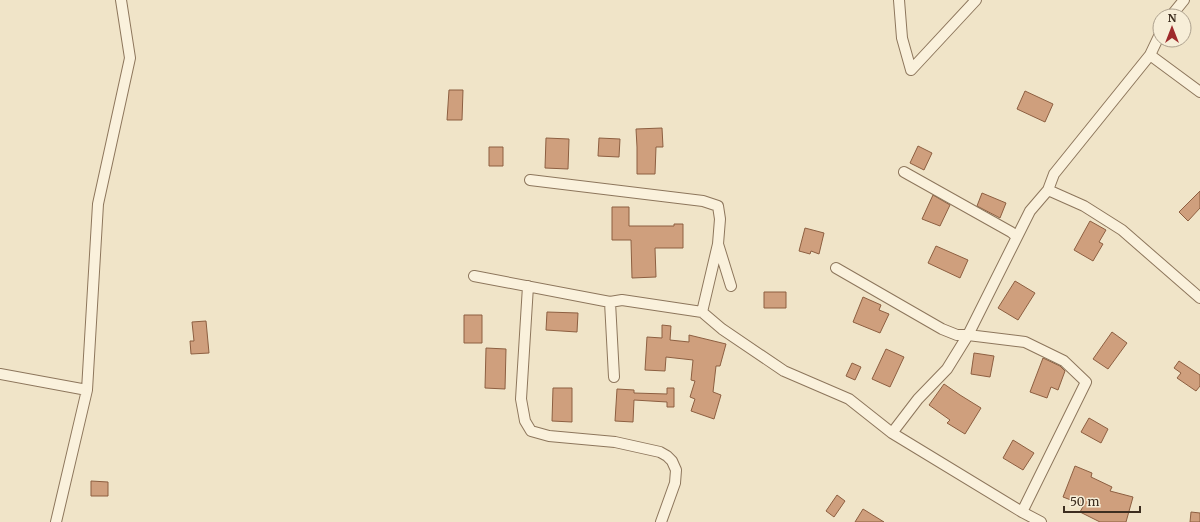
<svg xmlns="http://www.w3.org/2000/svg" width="1200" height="522" font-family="Merriweather,serif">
<rect width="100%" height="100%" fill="#f0e4c8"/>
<!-- building -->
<path fill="#cf9f7d" stroke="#8d5f41" d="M449,90H463L462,120H447Z
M1025,91L1053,104L1045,122L1017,109Z
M662,128L663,147H656L655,174H637V147L636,129Z
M546,138L569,139L568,169L545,168Z
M599,138L620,139L619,157L598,156Z
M918,146L932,153L924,170L910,163Z
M489,147H503V166H489Z
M1200,191V208L1188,221L1179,212Z
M982,193L1006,203L1000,218L977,206Z
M933,195L950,205L940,226L922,219Z
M612,207H629V226H674V224H683V248H655L656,277L632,278L631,240H612Z
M1090,221L1106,230L1099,242L1103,244L1093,261L1074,250Z
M805,228L824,233L819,254L811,251L810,254L799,251Z
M936,246L968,260L960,278L928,263Z
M1015,281L1035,293L1018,320L998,308Z
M764,292H786V308H764Z
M863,297L881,305L879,310L889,314L880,333L853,322Z
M547,312L578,313L577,332L546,330Z
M464,315H482V343H464Z
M206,321L209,353L191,354L190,341H194L192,322Z
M662,325L671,326L670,340L689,342V335L726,344L720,366H716L713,392L721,395L714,419L691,411L695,399L690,397L695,381L691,380L693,360L666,357L665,371L645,370L647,337L662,338Z
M1112,332L1127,343L1108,369L1093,359Z
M486,348L506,349L505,389L485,388Z
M886,349L904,357L890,387L872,379Z
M974,353L994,356L990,377L971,374Z
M1043,358L1060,366L1065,371L1058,390L1051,387L1047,398L1030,392Z
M1179,361L1200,375V386L1196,391L1177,378L1181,373L1174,368Z
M852,363L861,367L855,380L846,376Z
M944,384L960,395L981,408L965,434L947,423L950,420L929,405Z
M553,388H572V422L552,421Z
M667,388H674V407H667V402L634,400L633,422L615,421L617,389L634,390V393L667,394Z
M1089,418L1108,429L1101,443L1081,432Z
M1013,440L1034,453L1023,470L1003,458Z
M1075,466L1092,473L1091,477L1112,487L1110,491L1133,497L1126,522H1100L1080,512L1084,505L1063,497Z
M91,481L108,482V496H91Z
M837,495L845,501L834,517L826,511Z
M863,509L884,522H855Z
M1191,512L1200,513V522H1190Z"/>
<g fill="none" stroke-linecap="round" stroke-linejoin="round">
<defs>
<path id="street" d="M899,0L902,38L911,70
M1171,16L1184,0
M1150,55L1200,92
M911,70L976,0
M904,172L1011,232L1017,237
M530,180L703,201L718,206L720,219L718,244L702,312
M1048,190L1084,206L1122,230L1200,298
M718,244L731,286
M836,268L942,329L957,335H968L1025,342L1064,361L1086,382L1022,512
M474,276L610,302L622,300L702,312L722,329L784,371L849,399L892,433L1022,512L1041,522
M528,286L521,399L525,421L531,431L549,436L615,442L660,452L667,456L672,461L676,470L675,483L661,522
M610,302L614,377
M0,374L87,390
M892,433L918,399L947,369L968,335L1030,211L1048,190L1054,174L1150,55L1160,34
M56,522L87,390L98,204L130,58L121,0"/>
</defs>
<!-- street casing -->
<use href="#street" stroke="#8d765c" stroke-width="12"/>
<!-- street -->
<use href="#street" stroke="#faf1dc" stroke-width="10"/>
</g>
<!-- north arrow -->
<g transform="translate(1172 28)"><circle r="19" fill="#f7eed8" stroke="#ada18e"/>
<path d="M0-3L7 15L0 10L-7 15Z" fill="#9e2a2b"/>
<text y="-6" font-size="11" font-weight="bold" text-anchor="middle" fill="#3d2e20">N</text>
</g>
<!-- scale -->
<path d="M1064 506v6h76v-6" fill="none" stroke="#3d2e20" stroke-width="2"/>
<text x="1070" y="506" font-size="12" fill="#3d2e20" stroke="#f7eed8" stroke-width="3" paint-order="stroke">50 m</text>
</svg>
